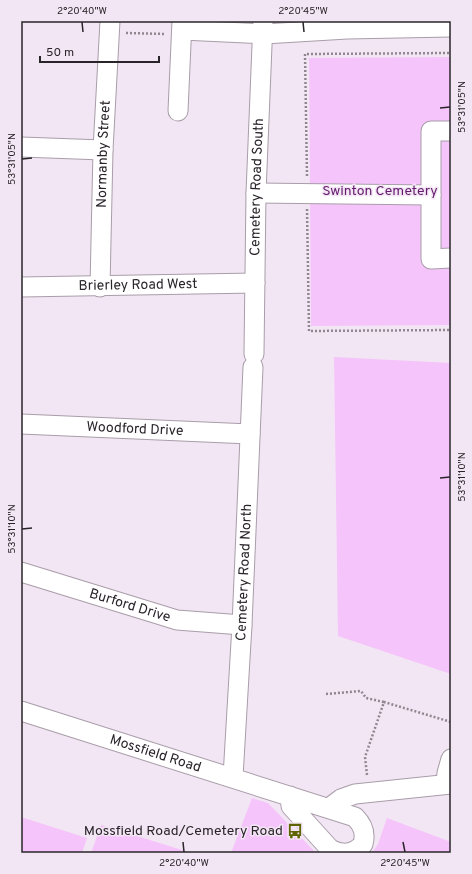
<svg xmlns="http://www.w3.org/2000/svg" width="472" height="874" font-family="Overpass,sans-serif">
<rect width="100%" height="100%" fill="#f3e6f4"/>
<!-- green -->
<path fill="#f5c4fa" d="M451,57V325L311,326L309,58Z
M334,357L451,363V674L338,636Z
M252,798L268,803L316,853H231Z
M21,817L87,838L82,853H21Z
M387,818L451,842V853H372L378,844Z
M101,825L192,853H91Z"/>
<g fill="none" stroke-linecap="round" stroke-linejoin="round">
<defs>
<g id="minor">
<path d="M182,30L264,34L347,29L451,27"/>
<path d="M178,111L182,21"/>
<path d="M451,131H431V259L451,258"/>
<path d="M21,147L103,150"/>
<path d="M256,193L431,195"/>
<path id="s1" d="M21,287L255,283"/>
<path id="s2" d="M100,287L103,150L110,21"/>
<path id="s3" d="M254,354L256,193L263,21"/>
<path id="s4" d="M21,424L250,434"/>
<path id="s5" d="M21,572L177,620L242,625"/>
<path id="s6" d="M21,711L355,817C363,825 366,833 363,844C354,855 341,855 330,849L291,806L290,796"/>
<path id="s7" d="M233,777L242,625L253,367"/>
<path d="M446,784L447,773L451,759"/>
<path d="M329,808L341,799L355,794L451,784"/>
</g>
</defs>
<!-- minor casing -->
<use href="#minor" stroke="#a89da9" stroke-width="21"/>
<!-- path -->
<path stroke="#8f868f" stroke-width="2.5" stroke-dasharray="2 2" stroke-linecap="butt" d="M126,33L165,34
M307,176L305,54L451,53
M307,209L309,331L451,330
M326,694L361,691L366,698L384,702
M367,775L365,757L384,702L451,722"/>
<!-- minor -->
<use href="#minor" stroke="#fff" stroke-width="19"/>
</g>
<!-- ticks -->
<path fill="none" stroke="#292429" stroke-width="1.5" d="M82,22L83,32M303,22L304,32M440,108L450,107M22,159L32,158M440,478L450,477M22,529L32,528M183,842L184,852M403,842L405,852"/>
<!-- icons -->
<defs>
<symbol id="bus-bare" viewBox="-9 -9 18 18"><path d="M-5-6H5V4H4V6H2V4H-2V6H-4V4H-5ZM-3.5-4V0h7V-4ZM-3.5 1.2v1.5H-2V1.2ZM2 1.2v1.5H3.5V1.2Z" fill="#5e6400" stroke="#f3e6f4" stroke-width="2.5" paint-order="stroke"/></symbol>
</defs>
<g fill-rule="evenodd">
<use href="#bus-bare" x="284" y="820" width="22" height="22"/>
</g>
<g text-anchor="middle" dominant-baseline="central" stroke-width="3" stroke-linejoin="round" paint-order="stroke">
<!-- street labels -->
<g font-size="14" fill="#292429" stroke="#f3e6f4">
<text stroke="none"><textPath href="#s2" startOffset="133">Normanby Street</textPath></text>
<text stroke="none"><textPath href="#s3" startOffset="167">Cemetery Road South</textPath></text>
<text stroke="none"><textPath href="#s1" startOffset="117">Brierley Road West</textPath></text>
<text stroke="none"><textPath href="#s4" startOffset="114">Woodford Drive</textPath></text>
<text stroke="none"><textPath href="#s7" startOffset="205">Cemetery Road North</textPath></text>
<text stroke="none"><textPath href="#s5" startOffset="114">Burford Drive</textPath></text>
<text stroke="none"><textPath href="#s6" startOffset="141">Mossfield Road</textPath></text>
</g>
<!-- park labels -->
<g font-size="14" fill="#641b6d" stroke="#f3e6f4">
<text x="380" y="191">Swinton Cemetery</text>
</g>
<!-- poi labels -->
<g font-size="14" fill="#292429" stroke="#f3e6f4" text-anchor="end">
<text x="283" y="831">Mossfield Road/Cemetery Road</text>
</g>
</g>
<!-- border -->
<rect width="472" height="874" fill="none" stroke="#f3e6f4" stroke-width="44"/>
<!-- scale -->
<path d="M40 56v6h119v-6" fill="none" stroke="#292429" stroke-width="2"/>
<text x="46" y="56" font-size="12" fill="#292429" stroke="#f3e6f4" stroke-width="3" paint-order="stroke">50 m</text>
<rect x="22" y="22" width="428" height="830" fill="none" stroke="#292429" stroke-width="1.5"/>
<g font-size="10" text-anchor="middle" fill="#292429">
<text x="82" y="14">2°20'40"W</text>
<text x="303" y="14">2°20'45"W</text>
<text transform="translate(461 107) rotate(-90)" y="4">53°31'05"N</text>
<text transform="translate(11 159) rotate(-90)" y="4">53°31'05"N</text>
<text transform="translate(461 477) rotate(-90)" y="4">53°31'10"N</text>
<text transform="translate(11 529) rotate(-90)" y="4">53°31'10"N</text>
<text x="184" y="866">2°20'40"W</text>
<text x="405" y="866">2°20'45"W</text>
</g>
</svg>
